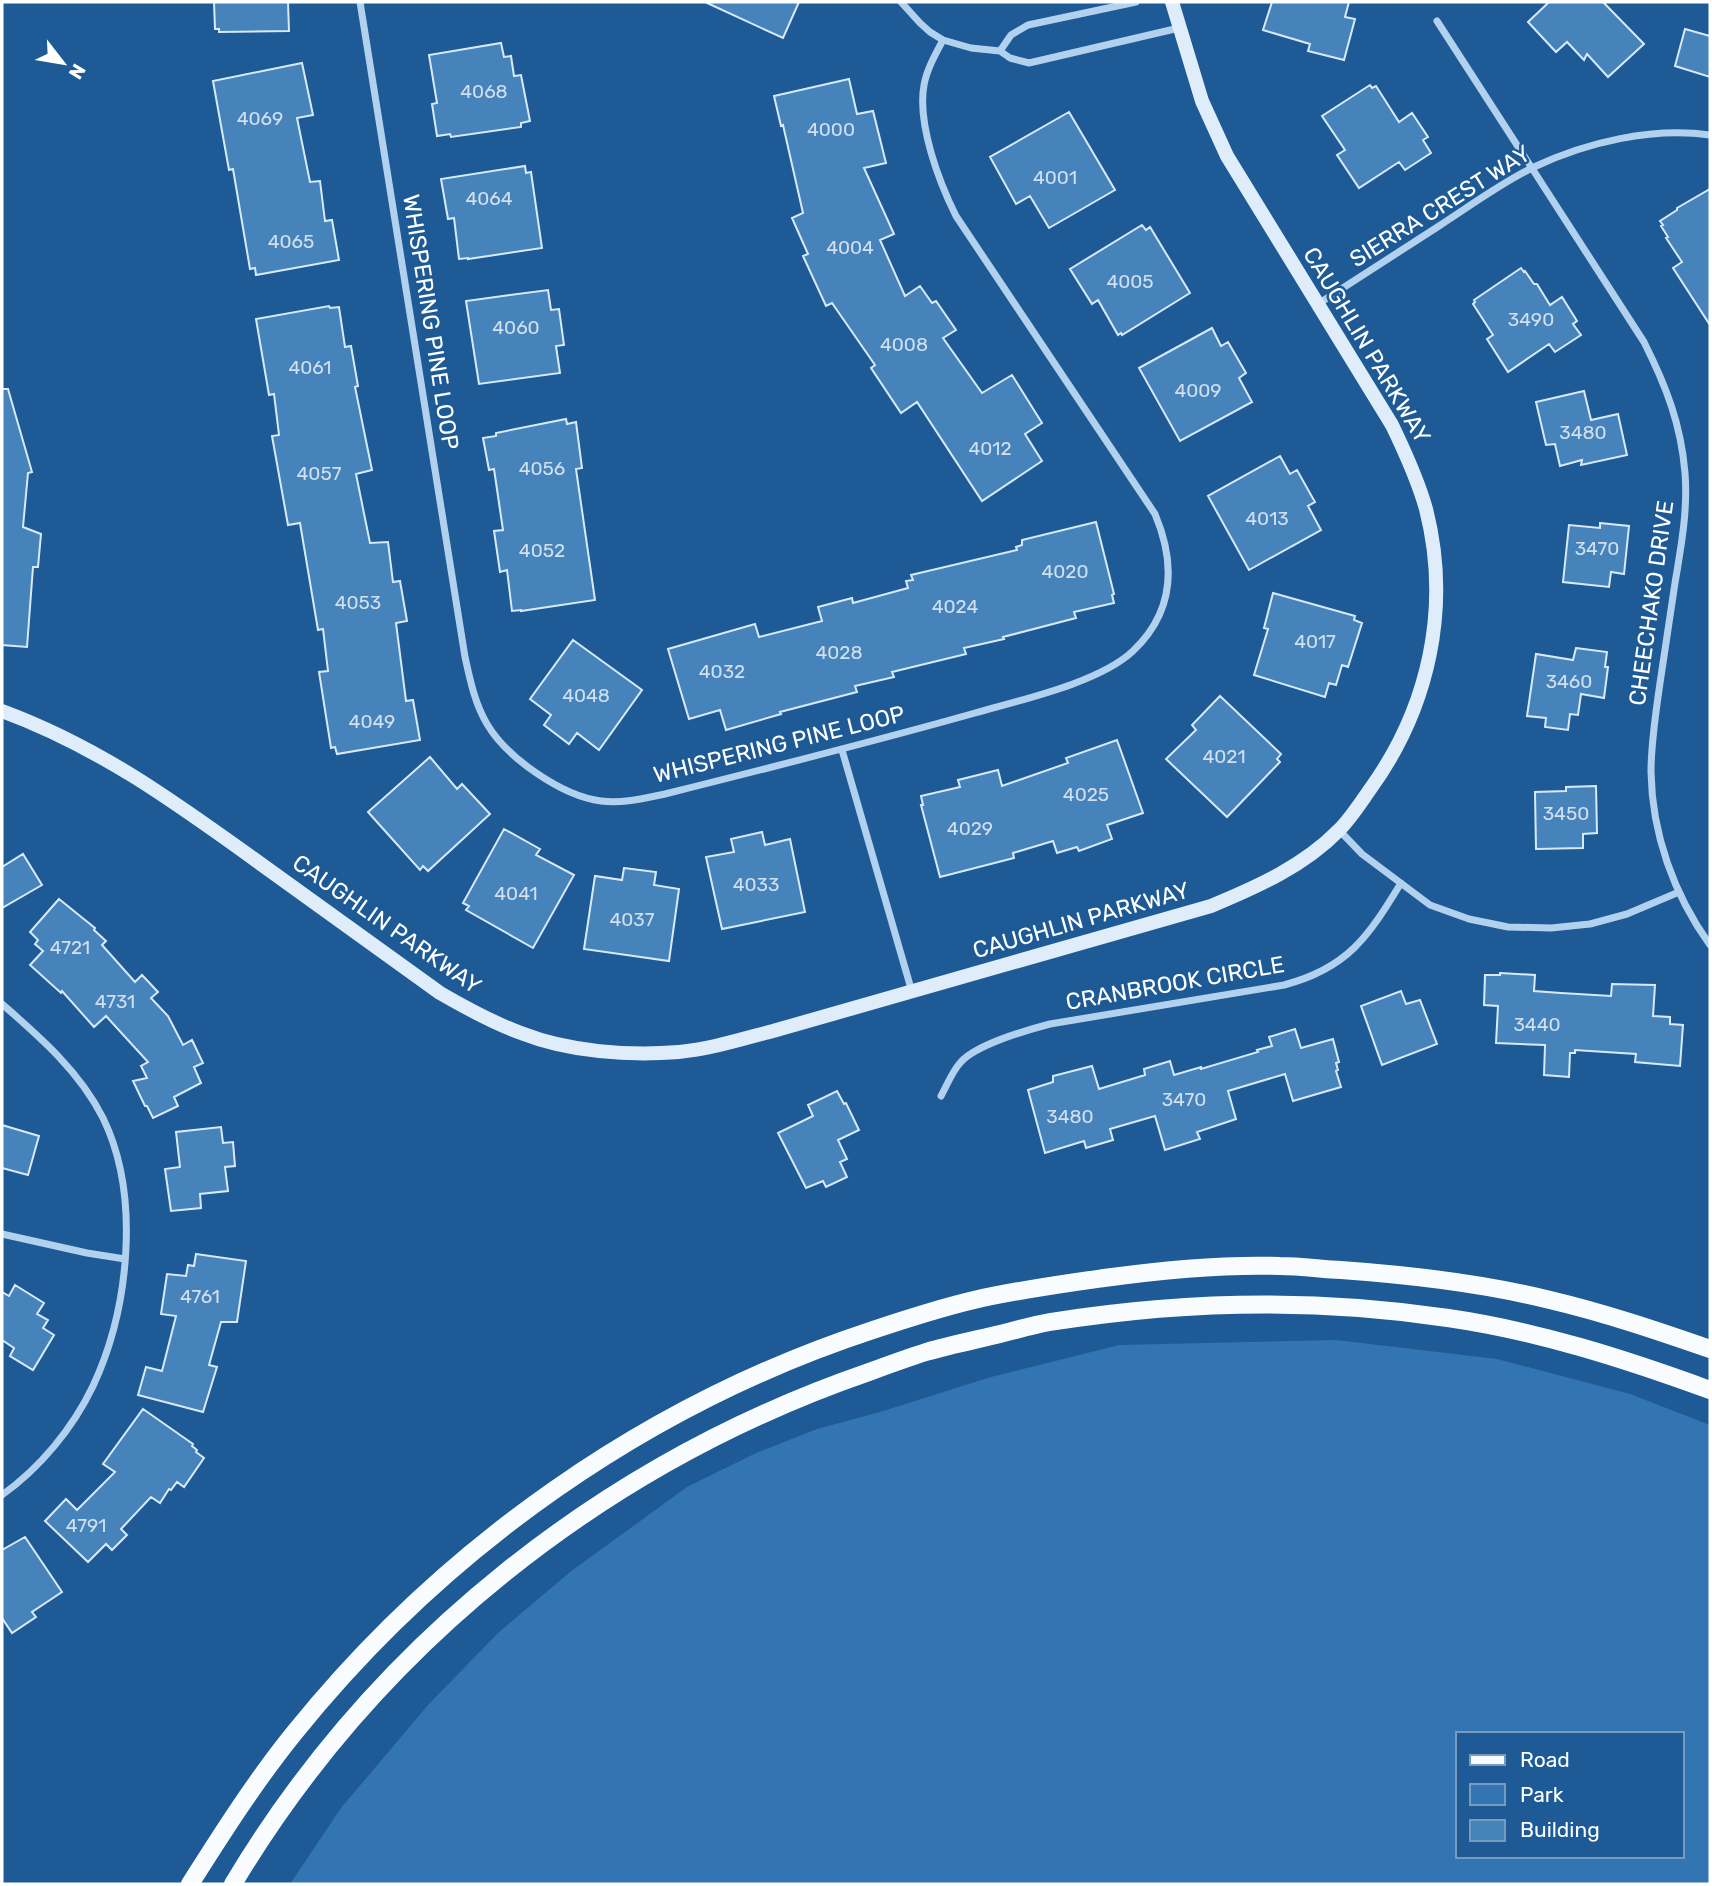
<svg xmlns="http://www.w3.org/2000/svg" width="1712" height="1886" font-family="Rubik,sans-serif">
<rect width="100%" height="100%" fill="#1e5a95"/>
<!-- green -->
<path fill="#3374b2" fill-rule="evenodd" d="M1336,1340L1497,1359L1630,1394L1710,1425V1884H290L341,1808L428,1705L498,1633L570,1572L687,1487L756,1453L817,1429L880,1412L991,1377L1119,1345ZM1458,1734H1682V1856H1458Z"/>
<!-- building -->
<path fill="#4783bb" stroke="#d8eafa" stroke-width="2" d="M214,2H288L289,31L219,32V29H215Z
M705,2H799L783,38Z
M1272,2H1349L1345,17L1355,19L1344,60L1308,51L1310,44L1263,30Z
M1549,2H1603L1644,44L1608,77L1587,54L1584,60L1567,42L1556,52L1528,22Z
M1685,29L1710,36V77L1675,66Z
M501,43L504,57L511,56L514,76L521,75L530,121L521,123V127L451,137L450,134L437,136L432,104L437,103L429,55Z
M302,63L313,115L297,118L310,182L320,181L325,221L332,220L339,260L256,275L255,268L250,269L233,169L229,170L213,81Z
M849,79L857,114L873,111L886,163L864,168L894,234L880,240L905,296L920,286L932,303L936,301L956,330L943,338L982,393L1012,375L1042,423L1025,434L1042,461L982,501L917,402L901,413L871,368L875,365L832,303L826,306L803,256L808,254L792,218L803,213L783,125L781,126L774,96Z
M1370,85L1372,88L1376,86L1399,122L1412,113L1428,137L1423,140L1431,153L1405,170L1399,162L1359,188L1337,155L1345,150L1322,116Z
M1069,112L1115,190L1049,228L1030,196L1016,204L990,157Z
M525,166L526,173L531,172L542,248L468,259V258L459,259L454,218L448,219L441,179Z
M1710,189V325L1673,268L1682,262L1666,238L1668,237L1661,226L1663,225L1660,221L1677,210V208Z
M1142,225L1146,230L1150,227L1190,293L1122,335L1121,333L1118,335L1098,300L1092,304L1070,269Z
M1521,268L1524,272L1525,271L1534,284H1537L1550,305L1562,297L1577,321L1573,324L1581,335L1555,352L1549,344L1508,372L1487,339L1493,335L1473,304L1475,302L1474,300Z
M548,290L551,310L559,309L564,345L556,346L560,373L479,384L466,301Z
M329,306L330,308L339,307L345,347L351,346L358,386L355,387L372,470L356,474L370,543L388,542L393,582L400,581L407,621L396,623L406,701L413,700L420,740L337,754L335,747L331,748L319,672L328,671L323,629L318,630L300,523L288,525L272,436L279,435L274,394L269,395L256,319Z
M1212,328L1221,346L1228,342L1246,373L1239,378L1252,402L1180,441L1139,368Z
M2,389H8L32,472L28,473L23,527L41,534L38,567H33L27,647L2,645Z
M1584,391L1591,420L1618,414L1627,455L1581,465L1582,460L1560,466L1555,444L1546,445L1536,402Z
M566,419L567,424L576,422L582,468L576,469L595,600L521,611V610L512,611L507,570L500,572L494,531L503,530L494,469L489,470L483,438L496,436V433Z
M1280,456L1290,474L1297,470L1315,502L1308,506L1321,530L1249,570L1208,496Z
M1096,522L1114,594L1112,595L1114,603L1074,612L1076,618L1003,637L1004,639L964,648L966,654L892,672L894,677L855,686L857,692L780,712L781,714L726,730L720,710L689,719L668,649L755,624L759,637L822,621L818,607L852,598L853,603L908,588L906,581L913,580L911,575L1017,550L1016,547L1022,545V540Z
M1600,523L1629,526L1624,574L1611,572L1609,587L1563,582L1569,525L1600,528Z
M1273,593L1355,616L1354,620L1362,623L1348,667L1342,665L1336,685L1329,683L1325,697L1254,675L1268,629L1264,628Z
M573,640L642,690L599,750L577,733L569,744L544,725L551,715L530,699Z
M1576,648L1607,652L1605,667H1608L1604,698L1581,694L1578,715L1570,714L1568,730L1545,727L1546,718L1527,716L1536,654L1573,660Z
M1220,696L1281,754L1277,759L1280,762L1227,817L1166,759L1196,730L1192,725Z
M1117,740L1143,813L1107,825L1112,839L1079,851L1077,847L1057,853L1053,841L1013,853L1014,858L940,877L921,805H923L921,796L960,787L958,780L998,770L1002,786L1068,763L1066,758Z
M430,757L457,789L462,784L490,814L428,871L423,866L420,870L368,812Z
M1596,786L1597,833L1583,834V848L1536,849L1535,792L1566,791V787Z
M504,829L540,849L536,855L574,875L533,948L466,910L469,906L463,903Z
M762,832L765,845L790,839L805,912L722,929L706,857L734,852L731,839Z
M23,854L42,885L2,908V867Z
M624,868L656,872L654,885L679,889L669,961L584,949L595,876L622,880Z
M59,899L95,928L94,930L106,941L102,945L135,982L142,975L158,992L151,998L168,1016L183,1045L192,1040L203,1063L194,1067L201,1083L174,1097L178,1106L153,1118L147,1106H145L133,1081L147,1078L141,1066L148,1062L106,1016L94,1027L62,991L61,993L30,965L43,951L35,944L38,940L30,932Z
M1500,973L1535,975L1534,991L1561,993L1611,996L1612,984L1655,985L1653,1016L1670,1017V1024L1683,1025L1680,1066L1635,1062L1636,1054L1575,1050V1053H1570L1569,1077L1544,1075L1545,1045L1496,1043L1498,1006L1484,1005L1485,975H1500Z
M1401,991L1406,1004L1420,1000L1437,1044L1382,1065L1361,1006Z
M1295,1029L1301,1048L1333,1039L1339,1062L1336,1063L1338,1070L1336,1071L1341,1087L1293,1101L1285,1074L1228,1091L1236,1119L1197,1132L1200,1139L1165,1150L1155,1116L1110,1129L1113,1140L1086,1148L1084,1141L1045,1153L1028,1090L1053,1082V1076L1092,1066L1099,1089L1145,1075L1144,1069L1170,1061L1174,1075L1201,1067V1069L1258,1052L1257,1050L1272,1046L1269,1037Z
M837,1091L844,1104L846,1103L859,1130L838,1140L847,1159L840,1162L847,1177L826,1187L823,1181L806,1188L778,1133L813,1116L808,1105Z
M2,1125L39,1136L28,1175L2,1168Z
M221,1127L223,1143L233,1142L235,1166L225,1167L228,1191L200,1194L201,1208L171,1211L165,1169L180,1167L176,1132Z
M196,1254L246,1261L237,1322H221L209,1365L217,1367L203,1412L138,1395L146,1367L162,1371L176,1316L161,1314L167,1274L186,1276L188,1265L194,1266Z
M15,1285L44,1303L37,1314L48,1320L43,1328L54,1335L33,1370L10,1356L14,1348L2,1340V1292L9,1296Z
M143,1409L193,1444L192,1446L197,1450L196,1452L204,1458L184,1487L177,1482L171,1490L169,1489L160,1503L151,1497L121,1529L127,1535L112,1550L106,1544L88,1562L45,1521L66,1499L77,1510L115,1472L103,1464Z
M25,1537L62,1592L32,1612L36,1617L12,1633L2,1618V1550Z"/>
<g fill="none" stroke-linecap="round" stroke-linejoin="round">
<!-- street -->
<path stroke="#b2d1ef" stroke-width="7" d="M360,2L465,657C470,680 475,704 487,724C507,758 562,796 601,801C622,804 645,798 665,794C769,768 872,742 975,713C1020,700 1099,683 1133,651C1174,612 1176,564 1155,514L956,216C939,182 917,124 924,85C927,69 935,55 943,40
M901,2L920,23L930,32L943,40L971,48L1000,51L1010,58L1029,63L1179,28
M1437,21L1644,342C1666,386 1681,424 1685,473C1688,510 1681,547 1675,583C1670,616 1665,650 1660,683C1656,712 1651,742 1651,772C1652,834 1674,895 1710,945
M1000,51L1011,35L1028,25L1136,2
M1318,304C1359,278 1399,252 1439,226C1470,206 1501,183 1534,167C1587,142 1652,127 1710,135
M842,750L912,992
M1339,830L1362,854L1430,905L1469,919L1508,927L1551,928L1590,924L1627,914L1679,892
M2,1004C40,1037 80,1072 103,1118C141,1196 129,1309 93,1386C73,1428 40,1468 2,1495
M941,1096C947,1085 952,1072 960,1063C975,1045 1027,1030 1050,1024L1284,985C1348,968 1368,937 1401,883
M2,1234L87,1253L125,1259"/>
<!-- secondary -->
<path stroke="#dfedfb" stroke-width="14" d="M2,711C97,746 172,800 254,859C316,904 378,949 440,993C466,1008 493,1023 521,1033C569,1052 629,1056 679,1052C711,1049 742,1039 773,1031L1211,906C1257,887 1304,866 1339,830C1351,818 1361,802 1371,788C1429,707 1451,607 1426,509C1418,480 1405,452 1392,425L1227,156L1202,101L1172,2"/>
<!-- primary -->
<path stroke="#f9fcff" stroke-width="18" d="M190,1884C223,1832 256,1780 295,1732C444,1547 647,1404 873,1330C906,1319 940,1308 974,1300C1017,1290 1061,1284 1104,1278C1162,1270 1221,1264 1280,1266C1300,1266 1321,1269 1341,1270C1411,1275 1482,1283 1550,1300C1605,1313 1658,1331 1710,1349
M233,1884C377,1643 605,1463 869,1372C888,1365 907,1358 926,1352C950,1345 975,1340 1000,1334C1016,1330 1033,1325 1050,1322C1181,1301 1316,1298 1448,1318C1538,1331 1625,1359 1710,1390"/>
</g>
<g text-anchor="middle" dominant-baseline="central" stroke-width="5" stroke-linejoin="round" paint-order="stroke">
<!-- number labels -->
<g font-size="19" fill="#d1e0ee">
<text x="484" y="91">4068</text>
<text x="260" y="118">4069</text>
<text x="831" y="129">4000</text>
<text x="1055" y="177">4001</text>
<text x="489" y="198">4064</text>
<text x="291" y="241">4065</text>
<text x="850" y="247">4004</text>
<text x="1130" y="281">4005</text>
<text x="1531" y="319">3490</text>
<text x="516" y="327">4060</text>
<text x="904" y="344">4008</text>
<text x="310" y="367">4061</text>
<text x="1198" y="390">4009</text>
<text x="1583" y="432">3480</text>
<text x="990" y="448">4012</text>
<text x="542" y="468">4056</text>
<text x="319" y="473">4057</text>
<text x="1267" y="518">4013</text>
<text x="1597" y="548">3470</text>
<text x="542" y="550">4052</text>
<text x="1065" y="571">4020</text>
<text x="358" y="602">4053</text>
<text x="955" y="606">4024</text>
<text x="1315" y="641">4017</text>
<text x="839" y="652">4028</text>
<text x="722" y="671">4032</text>
<text x="1569" y="681">3460</text>
<text x="586" y="695">4048</text>
<text x="372" y="721">4049</text>
<text x="1224" y="756">4021</text>
<text x="1086" y="794">4025</text>
<text x="1566" y="813">3450</text>
<text x="970" y="828">4029</text>
<text x="756" y="884">4033</text>
<text x="516" y="893">4041</text>
<text x="632" y="919">4037</text>
<text x="70" y="947">4721</text>
<text x="115" y="1001">4731</text>
<text x="1537" y="1024">3440</text>
<text x="1184" y="1099">3470</text>
<text x="1070" y="1116">3480</text>
<text x="200" y="1296">4761</text>
<text x="86" y="1525">4791</text>
</g>
<!-- street labels -->
<g font-size="23" fill="#fff" stroke="#1e5a95">
<text transform="translate(1440 206) rotate(-32)">SIERRA CREST WAY</text>
<text transform="translate(431 322) rotate(81)">WHISPERING PINE LOOP</text>
<text transform="translate(1367 345) rotate(59)">CAUGHLIN PARKWAY</text>
<text transform="translate(1651 603) rotate(-82)">CHEECHAKO DRIVE</text>
<text transform="translate(779 744) rotate(-14)">WHISPERING PINE LOOP</text>
<text transform="translate(1081 920) rotate(-16)">CAUGHLIN PARKWAY</text>
<text transform="translate(387 924) rotate(35)">CAUGHLIN PARKWAY</text>
<text transform="translate(1175 983) rotate(-10)">CRANBROOK CIRCLE</text>
</g>
</g>
<!-- border -->
<rect width="1712" height="1886" fill="none" stroke="#ffffff" stroke-width="7"/>
<!-- legend -->
<rect x="1456" y="1732" width="228" height="126" fill="#1e5a95" stroke="#789cbf" stroke-width="2"/>
<rect x="1470" y="1755" width="35" height="10" fill="#f9fcff" stroke="#789cbf" stroke-width="2"/>
<text x="1520" y="1767" font-size="21" fill="#ffffff">Road</text>
<rect x="1470" y="1784" width="35" height="21" fill="#3374b2" stroke="#789cbf" stroke-width="2"/>
<text x="1520" y="1802" font-size="21" fill="#ffffff">Park</text>
<rect x="1470" y="1820" width="35" height="21" fill="#4783bb" stroke="#789cbf" stroke-width="2"/>
<text x="1520" y="1837" font-size="21" fill="#ffffff">Building</text>
<!-- north arrow -->
<g transform="translate(63 63) rotate(121)" stroke="#1e5a95" stroke-width="5" paint-order="stroke">
<path d="M0-5L12 26L0 18L-12 26Z" fill="#ffffff"/>
<text y="-10" font-size="19" font-weight="bold" text-anchor="middle" fill="#ffffff">N</text>
</g>
</svg>
